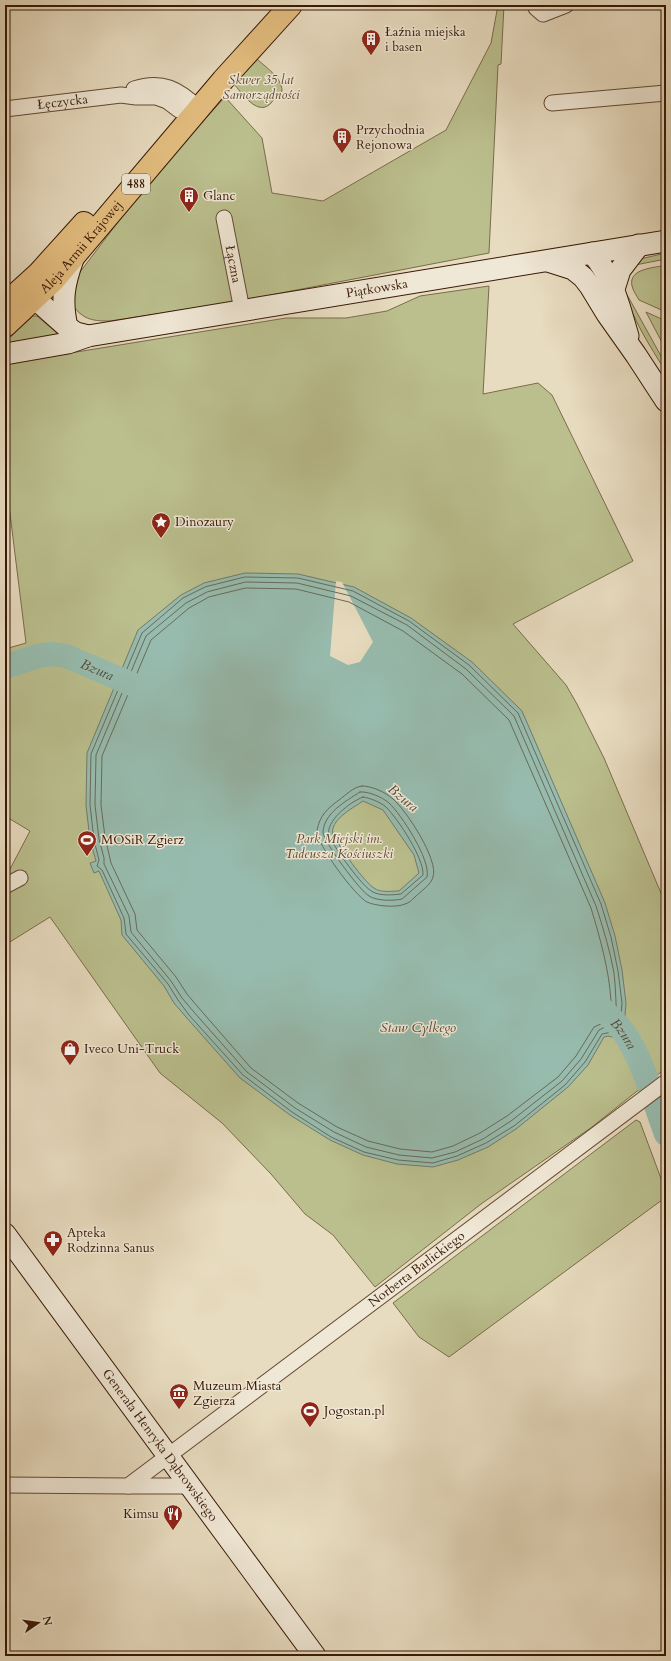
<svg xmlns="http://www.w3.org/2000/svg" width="671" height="1661" font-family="Cardo,serif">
<rect width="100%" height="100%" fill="#e8dcc0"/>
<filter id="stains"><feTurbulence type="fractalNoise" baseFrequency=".005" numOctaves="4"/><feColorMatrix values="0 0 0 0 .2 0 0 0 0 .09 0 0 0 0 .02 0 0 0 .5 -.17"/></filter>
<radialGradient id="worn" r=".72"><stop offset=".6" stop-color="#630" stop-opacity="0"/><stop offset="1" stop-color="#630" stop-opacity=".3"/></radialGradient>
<!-- green -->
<path fill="#bbbf8e" stroke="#7a6c4a" d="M498,5H504L501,64L498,65L489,253L229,303L110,321C93,321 84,320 73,306L77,276L153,176L225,97L262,138L272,193L323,201L446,130L491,43Z
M256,58C265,67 282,77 282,91C278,95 273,101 269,105C256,115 241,92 234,84Z
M666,253V259L630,266L640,259Z
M666,265V312L639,300C637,296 633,291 632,286C628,268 655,268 666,265Z
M489,286L483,394L538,383L552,395L633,561L513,624L566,685L577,704L604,758L666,905V1068L592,1127L481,1204L375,1287L333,1235L305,1214L271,1174L222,1123L160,1073L50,917L5,945V874L9,871L30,831L5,816V649L26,643L5,473V365L21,361L286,318H346L387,311L420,296Z
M625,291L666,365V372C650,346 633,321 625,291Z
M646,312L666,321V350Z
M33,316H37L58,334L59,337L5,346V342Z
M636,1120L640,1122L666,1192V1197L449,1357L419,1337L393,1303Z"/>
<!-- water -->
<path fill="#97bcaf" stroke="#717a6b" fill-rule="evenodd" d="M245,573L298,574L354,587L411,618L472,662L522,711L605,903L615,936L622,970L626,1003L625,1015L628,1027L625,1034L612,1037L608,1036L604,1037L588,1065L568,1087L516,1129L488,1147L458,1160L433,1167L397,1164L363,1155L330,1140L290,1115L240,1078L186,1017L174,1003L164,986L122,935L121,920L99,871L94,873L90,863L96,861L90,840L86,805L87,753L138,630L181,595L204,583ZM363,801L383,810L414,855L419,873L399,891C392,891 380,893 374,888C364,882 339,846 333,835C329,820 353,808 363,801Z"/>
<!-- pier -->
<path fill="#e8dcc0" d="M336,581L342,582L373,642L360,662L348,665L330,656Z"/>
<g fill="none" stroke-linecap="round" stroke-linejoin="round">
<!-- shore -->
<path stroke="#686a5a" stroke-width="1" d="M245,577L298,578L353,591L409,621L469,665L518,713L601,904L611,937L618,971L622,1003L621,1015L623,1026L622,1030L602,1034L585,1062L565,1085L514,1126L486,1143L457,1156L433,1163L398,1160L364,1152L331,1137L292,1112L243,1075L189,1015L178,1000L168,984L126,934L124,918L102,870L97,866L99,860L94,840L90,805L91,754L142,633L183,598L205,587Z
M246,582L297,583L351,596L407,625L466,669L514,716L596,906C603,928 610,950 614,973C616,990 616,1008 617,1026L613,1028L605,1027L599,1030L581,1059L562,1081L511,1121L483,1139L455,1152L432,1158L399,1155L366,1147L334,1132L295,1108L247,1072L193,1011L182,998L171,981L131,932L129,916L104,864V858L99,839L95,805L96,755L146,636L186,603L207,592Z
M246,588L296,589L349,602L403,631L462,674L509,720L591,908C600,938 609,969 611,1001C611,1007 610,1014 610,1020L594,1027L576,1056L558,1077L507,1116L480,1133L453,1146L432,1152L400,1149L368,1141L337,1127L298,1103L251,1068L198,1007L187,994L176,977L137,930L135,914L111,863L105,837L101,805L102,756L151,640L189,608L209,597Z
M362,786C372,786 385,792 393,799C406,810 439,860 433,877C431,885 421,891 415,897C412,900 409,903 405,904C397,908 375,906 367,902C355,896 316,843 317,831C319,816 328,808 339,800C346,795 353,787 362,786Z
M360,792C368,791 382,797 389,803C401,814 431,860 427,877L402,899C393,901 377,901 369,896C360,891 323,841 323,832C324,813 346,801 360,792Z
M363,797C370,798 380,802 386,807C398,819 424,858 423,875L401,894C393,895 380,896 373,892C362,887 335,848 329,836C325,821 350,802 363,797Z"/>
<!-- river -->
<g stroke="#97bcaf" stroke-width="24">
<path id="s1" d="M5,667L38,656L53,654L66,656L148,691"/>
<path id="s2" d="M602,1009C610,1017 619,1025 625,1034C644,1063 654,1102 666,1134"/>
</g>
<defs>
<g id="street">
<path d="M535,5L536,8L543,14L566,5"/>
<path d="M134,89C162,80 179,89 199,109"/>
<path d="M552,103L666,93"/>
<path id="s3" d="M5,109L121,95L136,97H156L167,101L179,110L199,109"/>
<path id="s4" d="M224,218L242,310"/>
<path d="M5,886L20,878"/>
<path id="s5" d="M5,1485L128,1486L666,1082"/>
<path d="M128,1486H190"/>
</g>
<g id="secondary">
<path d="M592,253C613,277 619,306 628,336"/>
<path d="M548,261L573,269L583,277L590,286L607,314L636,355L666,401"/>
<path d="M23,288L67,327L76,333L88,336"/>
<path d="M614,289L620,270L639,245"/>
<path d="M67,327C61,300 64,284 73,259"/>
<path id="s6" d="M5,354L68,343L88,336L666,241"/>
<path id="s7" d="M5,1234L315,1656"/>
</g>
<g id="primary">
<path d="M5,304L38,274L84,223"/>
<path id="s8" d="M5,326L54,280L223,80L291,5"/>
</g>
</defs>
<!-- street casing -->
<use href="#street" stroke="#644934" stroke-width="17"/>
<!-- secondary casing -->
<use href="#secondary" stroke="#381805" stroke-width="23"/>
<!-- primary casing -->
<use href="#primary" stroke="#381805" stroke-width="24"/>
<!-- street -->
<use href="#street" stroke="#f0e8d6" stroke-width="15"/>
<!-- secondary -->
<use href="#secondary" stroke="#f0e8d6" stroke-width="21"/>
<!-- primary -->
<use href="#primary" stroke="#e4be80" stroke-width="22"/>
</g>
<!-- icons -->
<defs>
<symbol id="building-pin" viewBox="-11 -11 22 30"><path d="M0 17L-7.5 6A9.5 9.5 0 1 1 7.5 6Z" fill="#8f2418" stroke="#f0e8d6"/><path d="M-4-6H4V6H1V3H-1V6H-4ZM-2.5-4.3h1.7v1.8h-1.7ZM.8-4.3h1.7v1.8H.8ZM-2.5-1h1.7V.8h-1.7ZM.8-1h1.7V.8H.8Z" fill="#fff"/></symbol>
<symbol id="sight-pin" viewBox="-11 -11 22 30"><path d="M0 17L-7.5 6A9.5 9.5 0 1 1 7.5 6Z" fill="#8f2418" stroke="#f0e8d6"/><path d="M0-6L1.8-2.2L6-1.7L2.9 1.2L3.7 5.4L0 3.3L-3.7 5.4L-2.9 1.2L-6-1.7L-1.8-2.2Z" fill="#fff"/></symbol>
<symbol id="stadium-pin" viewBox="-11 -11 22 30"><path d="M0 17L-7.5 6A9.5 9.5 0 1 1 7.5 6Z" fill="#8f2418" stroke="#f0e8d6"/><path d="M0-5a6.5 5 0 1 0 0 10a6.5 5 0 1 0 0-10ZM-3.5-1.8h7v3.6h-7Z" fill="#fff"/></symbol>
<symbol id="shop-pin" viewBox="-11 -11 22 30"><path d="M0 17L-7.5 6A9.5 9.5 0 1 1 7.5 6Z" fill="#8f2418" stroke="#f0e8d6"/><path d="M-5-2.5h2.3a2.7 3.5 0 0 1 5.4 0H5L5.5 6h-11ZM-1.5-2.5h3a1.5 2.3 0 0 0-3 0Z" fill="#fff"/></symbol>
<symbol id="pharmacy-pin" viewBox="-11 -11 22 30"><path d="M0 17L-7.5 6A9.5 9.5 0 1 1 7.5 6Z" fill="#8f2418" stroke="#f0e8d6"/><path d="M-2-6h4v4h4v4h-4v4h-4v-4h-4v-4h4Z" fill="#fff"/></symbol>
<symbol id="museum-pin" viewBox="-11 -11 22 30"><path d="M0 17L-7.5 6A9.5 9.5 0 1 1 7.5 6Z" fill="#8f2418" stroke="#f0e8d6"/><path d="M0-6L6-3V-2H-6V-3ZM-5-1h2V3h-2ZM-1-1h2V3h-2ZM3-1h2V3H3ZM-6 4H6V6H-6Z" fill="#fff"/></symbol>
<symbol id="restaurant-pin" viewBox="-11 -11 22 30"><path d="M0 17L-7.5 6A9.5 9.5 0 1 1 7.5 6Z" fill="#8f2418" stroke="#f0e8d6"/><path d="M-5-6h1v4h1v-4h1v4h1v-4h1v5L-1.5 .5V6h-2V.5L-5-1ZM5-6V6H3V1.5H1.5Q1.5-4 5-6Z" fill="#fff"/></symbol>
</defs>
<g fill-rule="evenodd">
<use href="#building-pin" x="360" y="28" width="22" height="30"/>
<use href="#building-pin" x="331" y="126" width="22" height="30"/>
<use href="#building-pin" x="178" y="185" width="22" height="30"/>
<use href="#sight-pin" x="150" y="511" width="22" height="30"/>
<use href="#stadium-pin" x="76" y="829" width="22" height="30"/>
<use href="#shop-pin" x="59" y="1038" width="22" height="30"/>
<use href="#pharmacy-pin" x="42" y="1229" width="22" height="30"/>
<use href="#museum-pin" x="168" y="1382" width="22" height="30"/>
<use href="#stadium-pin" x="299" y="1400" width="22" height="30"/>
<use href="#restaurant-pin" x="162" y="1503" width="22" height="30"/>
</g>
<g text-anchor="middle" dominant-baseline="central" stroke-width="3" stroke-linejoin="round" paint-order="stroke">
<!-- shield labels -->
<rect fill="#f0e8d6" stroke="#6f5644" stroke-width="1" x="122" y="174" width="28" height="20" rx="3"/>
<g font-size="12" font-weight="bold" fill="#381805">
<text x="136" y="184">488</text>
</g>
<!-- poi labels -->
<g font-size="13" fill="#381805" stroke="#f0e8d6" text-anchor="start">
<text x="385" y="32">Łaźnia miejska<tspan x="385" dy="15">i basen</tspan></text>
<text x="356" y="130">Przychodnia<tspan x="356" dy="15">Rejonowa</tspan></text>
<text x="203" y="196">Glanc</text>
<text x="175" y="522">Dinozaury</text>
<text x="101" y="840">MOSiR Zgierz</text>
<text x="84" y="1049">Iveco Uni-Truck</text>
<text x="67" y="1233">Apteka<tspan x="67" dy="15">Rodzinna Sanus</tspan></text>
<text x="193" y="1386">Muzeum Miasta<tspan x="193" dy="15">Zgierza</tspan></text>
<text x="324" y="1411">Jogostan.pl</text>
<text x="159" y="1514" text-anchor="end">Kimsu</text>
</g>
<!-- park labels -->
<g font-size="13" font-style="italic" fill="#5f4a2e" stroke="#f0e8d6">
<text x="261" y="80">Skwer 35 lat<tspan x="261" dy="15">Samorządności</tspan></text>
<text x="339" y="839">Park Miejski im.<tspan x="339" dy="15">Tadeusza Kościuszki</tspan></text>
</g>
<!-- street labels -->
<g font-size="13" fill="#381805" stroke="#f0e8d6">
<text stroke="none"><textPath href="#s3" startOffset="58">Łęczycka</textPath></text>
<text stroke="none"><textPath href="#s8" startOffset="110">Aleja Armii Krajowej</textPath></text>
<text stroke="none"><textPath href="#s4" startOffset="47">Łączna</textPath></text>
<text stroke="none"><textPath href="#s6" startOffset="378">Piątkowska</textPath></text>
<text stroke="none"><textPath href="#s5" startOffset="484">Norberta Barlickiego</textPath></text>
<text stroke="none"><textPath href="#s7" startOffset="262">Generała Henryka Dąbrowskiego</textPath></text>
</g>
<!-- water labels -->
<g font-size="14" font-style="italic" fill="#544938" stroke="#f0e8d6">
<text stroke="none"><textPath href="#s1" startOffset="97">Bzura</textPath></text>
<text transform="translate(403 798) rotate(40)">Bzura</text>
<text x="418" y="1027">Staw Cylkego</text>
<text stroke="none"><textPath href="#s2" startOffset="33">Bzura</textPath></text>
</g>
</g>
<!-- margin -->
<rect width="671" height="1661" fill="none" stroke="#e8dcc0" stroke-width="20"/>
<rect x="6" y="6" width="659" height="1649" fill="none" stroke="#381805" stroke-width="2"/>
<rect x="10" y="10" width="651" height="1641" fill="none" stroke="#381805"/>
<!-- north arrow -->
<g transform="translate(38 1623) rotate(77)" stroke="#f0e8d6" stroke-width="3" paint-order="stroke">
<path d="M0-3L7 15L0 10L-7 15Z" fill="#381805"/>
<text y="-6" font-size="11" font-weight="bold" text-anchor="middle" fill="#381805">N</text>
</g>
<rect width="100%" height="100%" filter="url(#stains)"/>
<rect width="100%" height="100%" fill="url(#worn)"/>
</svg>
